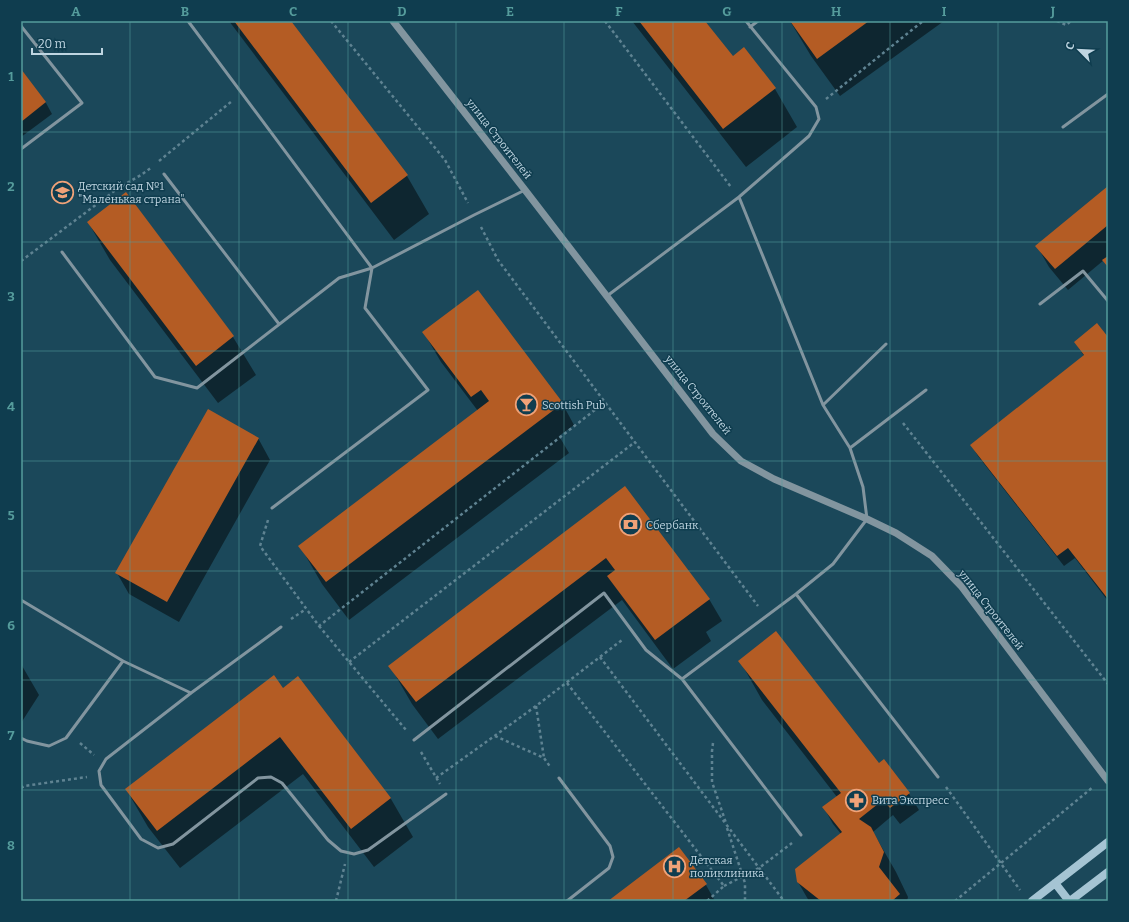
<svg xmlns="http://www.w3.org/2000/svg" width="1129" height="922" font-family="Bitter,serif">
<rect width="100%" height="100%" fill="#1b485a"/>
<!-- shadow -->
<path fill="#0007" d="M229,21H290L407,176L429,214L394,240Z
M632,21H704L732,57L775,89L797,127L746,167Z
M790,21H944L840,96L811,56Z
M21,70L46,103L52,114L21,137Z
M1108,187V268L1104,260L1068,290L1049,267L1037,246Z
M126,194L233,337L256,375L218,403L110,260L88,222Z
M424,333L562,403L574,425L559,436L569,453L349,620L322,584L300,546L478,411L441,362Z
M1108,338V601L1075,558L1064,566L978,456L971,445L1084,356L1075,342Z
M258,438L270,460L179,622L129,594L117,573Z
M625,488L709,599L722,621L706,632L711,641L673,669L622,600L438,739L412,704L390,666Z
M740,661L879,765L884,761L909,794L919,810L900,824L893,815L873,832L896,872L908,897L907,901H809L798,882L841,834L833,824L824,808L837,797L762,700Z
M21,664L39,695L21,723Z
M298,677L391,799L413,837L374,867L303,774L180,868L148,827L126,789L283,689Z
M706,885L715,901H610Z"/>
<!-- building -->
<path fill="#b45c24" d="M234,21H291L408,175L371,203Z
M639,21H705L733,56L744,47L776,88L723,129Z
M790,21H869L817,59Z
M21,69L46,102L21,122Z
M1108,186V225L1055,269L1035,246Z
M126,192L234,336L196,366L87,222Z
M1108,256V267L1102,260Z
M478,290L563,403L326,582L298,546L489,401L481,390L471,397L422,332Z
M1097,323L1108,337V599L1068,548L1057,556L970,445L1084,355L1074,342Z
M208,409L259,438L167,602L115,573Z
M625,486L710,599L655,640L607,576L615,570L606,558L416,702L388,666Z
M776,631L879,763L884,759L910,793L890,808L883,800L859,819L871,827L884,852L879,867L900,894L892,901H821L797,882L795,869L842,832L822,807L841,793L738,661Z
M274,675L283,688L298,676L391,798L351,829L280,737L157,831L125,789Z
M679,847L707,884L684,901H608Z"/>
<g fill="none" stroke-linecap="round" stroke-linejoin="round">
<!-- path -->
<path stroke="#5f8392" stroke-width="2.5" stroke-dasharray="3 3" stroke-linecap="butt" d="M331,21L445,160L468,203
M605,21L731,187
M1057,21L1066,25L1071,21
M826,99L923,21
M159,161L232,101
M481,227L498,260L758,606
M21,261L117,189L141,175L152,167
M903,423L1108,684
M268,520L260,546L319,626L605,402
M291,619L306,609
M319,626L406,730
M600,657L784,901
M349,662L635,442
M567,683L724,886L707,901
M536,706L544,758
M495,736L544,758L551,768
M80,743L94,755
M713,743L712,751V782L726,823
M421,752L440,784
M436,778L536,706L622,640
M946,787L1020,890
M21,788L24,786L87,777
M727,828L745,883V901
M724,886L759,868L792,843
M336,901L345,864
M955,901L1093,787"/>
<!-- service -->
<path stroke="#82959f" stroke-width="3" d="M188,21L372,268L474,215L525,190
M21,26L82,103L21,149
M750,27L758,21
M1063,127L1108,94
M164,174L279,324
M62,252L155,377L197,388L339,278L372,268L365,308L428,390L272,508
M607,296L739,197L809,136L819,119L816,107L746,21
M1040,304L1083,271L1108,301
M823,405L886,344
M850,448L926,390
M796,594L938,777
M21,600L123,661
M281,627L191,693L106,759L99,771L101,785L141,839L158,848L173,844L258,778L271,777L282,783L328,840L341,851L354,854L368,850L446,794
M682,679L796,594L833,564L867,519L863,487L850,448L823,405L739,197
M21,738L27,741L49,746L66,738L123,661L191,693
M414,740L604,593L646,650L682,679L801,835
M559,778L610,846L613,857L609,868L567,901"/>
<!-- tertiary -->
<path stroke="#82959f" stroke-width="7" d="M393,21L525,190L713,434L741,461L774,479L867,519L896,533L932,556L961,586L1108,781"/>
<!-- secondary -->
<path stroke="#a5c4d3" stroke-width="8" d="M1055,883L1069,901
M1032,901L1108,842
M1070,901L1108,872"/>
</g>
<!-- grid -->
<path fill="none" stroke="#559c9c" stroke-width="1" stroke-opacity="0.55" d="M130,21V901M239,21V901M348,21V901M456,21V901M564,21V901M673,21V901M782,21V901M890,21V901M998,21V901M21,132H1108M21,242H1108M21,351H1108M21,461H1108M21,571H1108M21,680H1108M21,790H1108"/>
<!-- icons -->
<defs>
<symbol id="school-ring" viewBox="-11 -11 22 22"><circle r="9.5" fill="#0f3d4f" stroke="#f0a278" stroke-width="1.5"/><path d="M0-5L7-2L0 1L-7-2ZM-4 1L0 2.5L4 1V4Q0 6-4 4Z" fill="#f0a278"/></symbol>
<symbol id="bar-ring" viewBox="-11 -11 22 22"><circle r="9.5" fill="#0f3d4f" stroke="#f0a278" stroke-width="1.5"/><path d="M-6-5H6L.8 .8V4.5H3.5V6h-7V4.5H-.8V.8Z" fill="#f0a278"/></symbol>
<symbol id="bank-ring" viewBox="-11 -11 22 22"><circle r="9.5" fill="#0f3d4f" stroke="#f0a278" stroke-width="1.5"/><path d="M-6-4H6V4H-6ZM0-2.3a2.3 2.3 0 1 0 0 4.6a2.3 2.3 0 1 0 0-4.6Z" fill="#f0a278"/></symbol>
<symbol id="pharmacy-ring" viewBox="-11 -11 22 22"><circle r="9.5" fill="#0f3d4f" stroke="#f0a278" stroke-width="1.5"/><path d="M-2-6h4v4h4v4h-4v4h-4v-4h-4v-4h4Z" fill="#f0a278"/></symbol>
<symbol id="hospital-ring" viewBox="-11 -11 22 22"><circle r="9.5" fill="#0f3d4f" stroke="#f0a278" stroke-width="1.5"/><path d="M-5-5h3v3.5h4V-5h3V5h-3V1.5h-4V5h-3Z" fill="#f0a278"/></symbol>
</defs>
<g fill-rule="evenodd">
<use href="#school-ring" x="50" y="180" width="25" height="25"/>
<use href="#bar-ring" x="514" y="392" width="25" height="25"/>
<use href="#bank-ring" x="618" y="512" width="25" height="25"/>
<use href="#pharmacy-ring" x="844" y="788" width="25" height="25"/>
<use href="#hospital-ring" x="662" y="854" width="25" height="25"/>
</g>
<g text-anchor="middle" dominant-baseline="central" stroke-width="3" stroke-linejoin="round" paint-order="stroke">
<!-- street labels -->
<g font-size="11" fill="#bfd5e1" stroke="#0f3d4f">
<text transform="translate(499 139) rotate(52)">улица Строителей</text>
<text transform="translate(698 395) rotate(51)">улица Строителей</text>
<text transform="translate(991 610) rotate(52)">улица Строителей</text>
</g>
<!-- poi labels -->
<g font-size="11" fill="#bfd5e1" stroke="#0f3d4f" text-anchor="start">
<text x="78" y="186">Детский сад №1<tspan x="78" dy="13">"Маленькая страна"</tspan></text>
<text x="542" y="405">Scottish Pub</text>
<text x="646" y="525">Сбербанк</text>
<text x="872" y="800">Вита Экспресс</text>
<text x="690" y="860">Детская<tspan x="690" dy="13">поликлиника</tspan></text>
</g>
</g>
<!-- border -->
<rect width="1129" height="922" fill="none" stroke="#0f3d4f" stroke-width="44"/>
<!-- north arrow -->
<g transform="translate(1079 50) rotate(294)" stroke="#0f3d4f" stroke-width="3" paint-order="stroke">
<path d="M0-3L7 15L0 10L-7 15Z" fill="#bfd5e1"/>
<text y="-6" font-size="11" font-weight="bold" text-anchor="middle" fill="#bfd5e1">С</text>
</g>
<!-- scale -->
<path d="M32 48v6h70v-6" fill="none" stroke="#bfd5e1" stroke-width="2"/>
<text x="38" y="48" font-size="12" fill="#bfd5e1" stroke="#0f3d4f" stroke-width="3" paint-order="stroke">20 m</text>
<rect x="22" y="22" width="1085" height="878" fill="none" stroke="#559c9c" stroke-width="1.5"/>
<g font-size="13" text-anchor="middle" font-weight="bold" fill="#559c9c">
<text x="76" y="16">A</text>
<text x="185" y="16">B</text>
<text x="293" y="16">C</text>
<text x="402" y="16">D</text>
<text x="510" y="16">E</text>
<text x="619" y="16">F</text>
<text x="727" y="16">G</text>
<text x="836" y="16">H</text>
<text x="944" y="16">I</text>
<text x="1053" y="16">J</text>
<text x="11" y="81">1</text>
<text x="11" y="191">2</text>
<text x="11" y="301">3</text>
<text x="11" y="411">4</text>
<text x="11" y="520">5</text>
<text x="11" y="630">6</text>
<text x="11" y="740">7</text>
<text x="11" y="850">8</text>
</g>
</svg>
